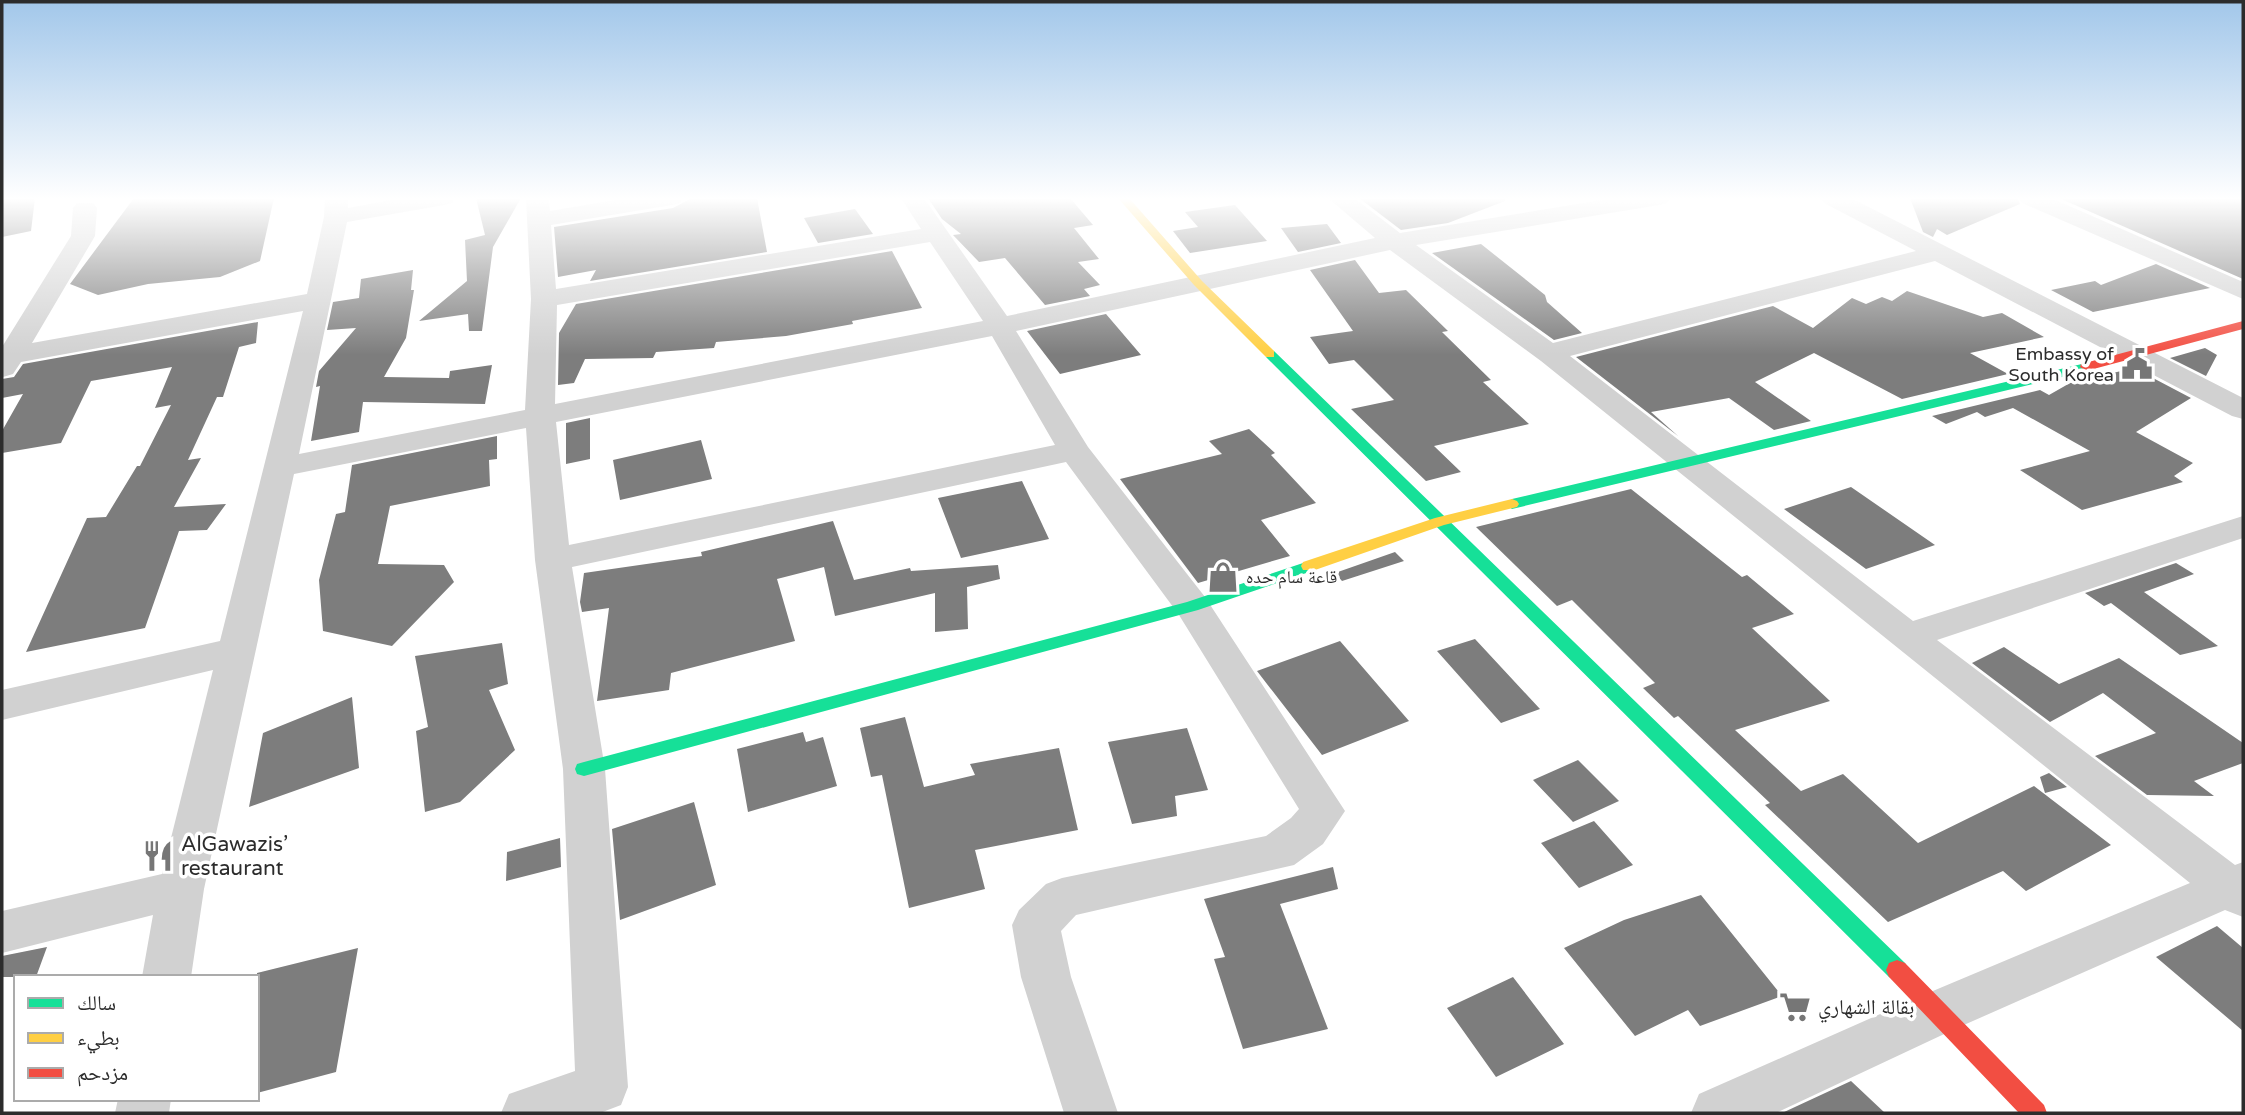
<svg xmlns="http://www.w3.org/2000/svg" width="2245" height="1115" font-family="'Varela Round','Noto Naskh Arabic',sans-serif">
<rect width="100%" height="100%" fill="#fff"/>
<!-- building -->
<path fill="#7d7d7d" d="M2,198H35L31,231L2,237Z
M134,198H274L260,261L220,277L148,284L98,295L70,284Z
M476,198H521L493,247L482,331H469L468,314L419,321L467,281L465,240L485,235Z
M692,198H757L767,252L590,281L596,270L558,277L554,227L673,208Z
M928,198H1070L1093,225L1074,228L1099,259L1078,262L1100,285L1084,289L1090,296L1045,305L1005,258L979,262L953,235L961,234L942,219Z
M1359,198H1505V201L1448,223L1401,230Z
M1910,198H2017L2020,204L1947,235L1937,229L1933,237L1923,232Z
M2059,198H2243V279Z
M1235,205L1267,241L1190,253L1173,231L1198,227L1185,212Z
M855,209L873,234L818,243L804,218Z
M1327,224L1341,243L1298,252L1281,228Z
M1481,244L1545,295L1547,302L1582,333L1554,340L1432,253Z
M892,251L922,308L852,321L853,324L786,336L716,342L714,348L656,352L653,358L585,359L574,383L558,385L559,333L576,304Z
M1355,260L1379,293L1406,290L1448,331L1442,332L1491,380L1483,382L1529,424L1434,446L1461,472L1426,481L1351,409L1394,400L1354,360L1329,364L1310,337L1353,331L1310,270Z
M2156,264L2210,288L2093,312L2051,290L2095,281L2101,285Z
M413,270L411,290H414L406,338L384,377L449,378L450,371L492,365L485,404L363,402L359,432L311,441L320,386L316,387L319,371L356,328L327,330L333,302L359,298L361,279Z
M1907,291L1983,317L2002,313L2044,337L1970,353L2008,374L1902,399L1814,353L1755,382L1811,421L1774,430L1729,398L1651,412L1678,436L1576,357L1773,306L1813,328L1852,298L1866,304L1882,297L1892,301Z
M1106,314L1141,355L1060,374L1027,331Z
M258,322L256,343L239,347L223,397H217L188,460L201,458L174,507L226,504L207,530L179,531L145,628L26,652L87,518L106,517L137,466H140L171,405L155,408L172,367L91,381L61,443L2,453V431L23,394L2,398V379L14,377L23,364Z
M2205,348L2217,355L2206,376L2170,358Z
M2134,368L2191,398L2136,432L2193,463L2174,476L2183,482L2082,510L2020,470L2090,451L2013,408L1985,417L1977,412L1946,424L1932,416L2040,390L2049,395L2070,383Z
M590,418V459L566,464V423Z
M1249,429L1275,453L1271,455L1316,503L1261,520L1290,556L1198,583L1120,479L1222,454L1209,441Z
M497,436V459L489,460L490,486L390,506L378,564L444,565L454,582L392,646L323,631L319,580L336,514L345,512L352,465Z
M701,440L712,479L620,500L613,460Z
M1022,481L1049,539L961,558L938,498Z
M1851,487L1935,545L1866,569L1784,509Z
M1631,489L1742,577L1747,575L1794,614L1752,628L1830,701L1735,730L1801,791L1843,774L1918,843L2034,786L2111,845L2026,891L2003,871L1888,922L1765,805L1770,803L1678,716L1674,718L1643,688L1655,683L1572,600L1557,606L1476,527Z
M833,521L854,580L910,568L911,571L998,565L1000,579L967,587L968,629L935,632V593L835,616L824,567L777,579L795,641L671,673L669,690L597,701L609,608L582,612L580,602L584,573L702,556L701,552Z
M1395,552L1404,561L1342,581L1335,573Z
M2176,563L2194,574L2144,592L2218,646L2180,655L2111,603L2104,606L2085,593Z
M1475,639L1540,709L1501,723L1437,651Z
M1340,641L1409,721L1322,755L1257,671Z
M502,643L508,684L489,690L515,750L460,802L425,812L416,731L428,727L415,656Z
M2004,647L2059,684L2119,658L2243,743V763L2194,781L2214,796L2147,795L2095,756L2156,733L2103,693L2050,722L1972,663Z
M352,697L359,768L249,807L263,733Z
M905,717L924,787L975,775L970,764L1059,748L1078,830L975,850L985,889L909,908L882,775L871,777L860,728Z
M1187,728L1208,790L1175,796L1177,816L1132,824L1108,742Z
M803,732L806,742L823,737L837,786L748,812L737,749Z
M1578,760L1619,801L1573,822L1533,780Z
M2049,773L2067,787L2045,793L2040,777Z
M694,802L716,885L620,920L612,829Z
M1594,821L1633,865L1579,888L1541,843Z
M560,838L561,867L506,881L507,852Z
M1333,867L1338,889L1280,904L1328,1029L1243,1049L1214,959L1225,957L1204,899Z
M1701,895L1782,996L1700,1026L1688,1010L1635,1036L1564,948L1624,920Z
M2217,926L2243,948V1031L2156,957Z
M47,947L36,977H2V956Z
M358,948L336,1072L257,1093V973Z
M1513,977L1564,1044L1496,1077L1447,1008Z
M1851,1081L1885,1113H1782Z"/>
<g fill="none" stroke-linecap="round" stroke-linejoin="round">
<!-- street -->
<path fill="#d1d1d1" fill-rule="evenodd" d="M325,198H348V208L402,198H455L452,203L444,205L347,222L299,454L525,410L531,299L526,198H549L550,211L627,198H683L680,203L672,205L551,225L556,289L921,229L901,198H924L1007,316L1375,238L1328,198H1354L1400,233L1614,198H1670L1667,203L1659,205L1416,245L1553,343L1916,251L1824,203L1821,198H1851L2243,398V419L2232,416L1935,261L1570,356L1913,621L2243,516V538L1937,640L2235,865L2243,862V917L2225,910L1957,1028L1776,1113H1691L1699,1094L1921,996L2190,883L1541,361L1390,250L1016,331L1088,447L1205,597L1345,811L1323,844L1294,865L1076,915L1061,931L1071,977L1118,1113H1064L1021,977L1012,925L1019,910L1046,884L1062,878L1266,836L1291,818L1299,809L1179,615L1066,462L572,567L605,769L628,1087L621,1105L600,1113H501L509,1094L575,1071L563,769L535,560L526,428L294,474L204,889L191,977H142L153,915L2,953V911L162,874L213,670L2,720V690L220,641L303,311L21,362L13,374L3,377L2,347L71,236L73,208L77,203H93L97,208L95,236L32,343L307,294L324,217ZM930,242L983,321L555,404L557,305ZM992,336L1055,445L569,545L556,422Z
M2019,198H2051L2243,282V299L2022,203Z
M118,1099H171L169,1113H115Z"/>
<!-- fast -->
<path fill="#16e098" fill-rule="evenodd" d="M1270,350L1274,351L1905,963L1908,970L1905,977L1897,980L1889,977L1266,357V351Z
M2086,363L2091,364V370L1512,509L1505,504L1512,499Z
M1309,561L1315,562L1317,566L1315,570L1198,610L584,776L577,774L575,769L577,764L584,762L1187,602Z"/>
<!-- slow -->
<path fill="#ffcf43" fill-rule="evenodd" d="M1118,198H1129L1202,281L1274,351V357H1266L1194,285Z
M1512,499L1517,501L1519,504L1517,507L1444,525L1315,570H1303L1301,566L1303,562L1435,518Z"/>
<!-- jam -->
<path fill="#f24e42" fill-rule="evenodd" d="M2243,321V329L2086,371L2080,367L2081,364Z
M1897,960L1905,963L2044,1105L2047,1113H2019L1889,977L1886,970L1889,963Z"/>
</g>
<!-- sky -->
<linearGradient id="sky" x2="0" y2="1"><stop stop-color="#a2c7ea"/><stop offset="0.56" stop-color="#fff"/><stop offset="1" stop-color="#fff" stop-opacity="0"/></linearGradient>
<rect width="2245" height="355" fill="url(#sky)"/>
<!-- icons -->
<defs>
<symbol id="civic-bare" viewBox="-9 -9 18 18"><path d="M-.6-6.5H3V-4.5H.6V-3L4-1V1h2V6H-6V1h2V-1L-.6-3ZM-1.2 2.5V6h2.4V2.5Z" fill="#767676" stroke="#fff" stroke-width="2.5" paint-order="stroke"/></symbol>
<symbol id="shop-bare" viewBox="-9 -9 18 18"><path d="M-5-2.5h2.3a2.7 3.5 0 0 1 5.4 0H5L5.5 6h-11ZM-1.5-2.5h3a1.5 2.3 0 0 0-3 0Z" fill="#767676" stroke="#fff" stroke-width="2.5" paint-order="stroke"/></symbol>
<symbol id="restaurant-bare" viewBox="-9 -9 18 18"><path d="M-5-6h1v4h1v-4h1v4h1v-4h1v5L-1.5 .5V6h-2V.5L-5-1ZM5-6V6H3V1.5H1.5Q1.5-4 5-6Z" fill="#767676" stroke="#fff" stroke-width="2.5" paint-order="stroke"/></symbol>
<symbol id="supermarket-bare" viewBox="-9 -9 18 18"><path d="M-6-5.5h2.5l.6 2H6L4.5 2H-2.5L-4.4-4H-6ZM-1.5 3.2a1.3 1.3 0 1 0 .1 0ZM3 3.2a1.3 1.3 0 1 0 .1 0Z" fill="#767676" stroke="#fff" stroke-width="2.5" paint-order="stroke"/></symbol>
</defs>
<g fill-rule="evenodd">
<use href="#civic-bare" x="2115" y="342" width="44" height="44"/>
<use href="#shop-bare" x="1201" y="555" width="44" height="44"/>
<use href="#restaurant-bare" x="136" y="834" width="44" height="44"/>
<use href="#supermarket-bare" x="1773" y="985" width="44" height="44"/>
</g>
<g text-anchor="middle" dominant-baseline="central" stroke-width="7" stroke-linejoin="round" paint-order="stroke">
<!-- poi labels -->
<g font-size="18" fill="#2c2c2c" stroke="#fff" text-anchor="end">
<text x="2114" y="354">Embassy of<tspan x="2114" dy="21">South Korea</tspan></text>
<text x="1246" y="577" text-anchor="start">قاعة سام حده</text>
</g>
<!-- near-poi labels -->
<g font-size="21" fill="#2c2c2c" stroke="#fff" text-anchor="start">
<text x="181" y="844">AlGawazis’<tspan x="181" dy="24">restaurant</tspan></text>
<text x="1818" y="1007">بقالة الشهاري</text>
</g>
</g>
<!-- border -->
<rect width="2245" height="1115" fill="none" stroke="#2c2c2c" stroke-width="7"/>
<!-- legend -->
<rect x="14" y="975" width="245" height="126" fill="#ffffff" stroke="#ababab" stroke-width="2"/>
<rect x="28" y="998" width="35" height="10" fill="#16e098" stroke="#ababab" stroke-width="2"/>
<text x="77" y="1010" font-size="21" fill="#2c2c2c">سالك</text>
<rect x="28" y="1033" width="35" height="10" fill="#ffcf43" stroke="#ababab" stroke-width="2"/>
<text x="77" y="1045" font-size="21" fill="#2c2c2c">بطيء</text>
<rect x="28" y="1068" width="35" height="10" fill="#f24e42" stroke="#ababab" stroke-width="2"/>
<text x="77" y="1080" font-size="21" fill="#2c2c2c">مزدحم</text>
</svg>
